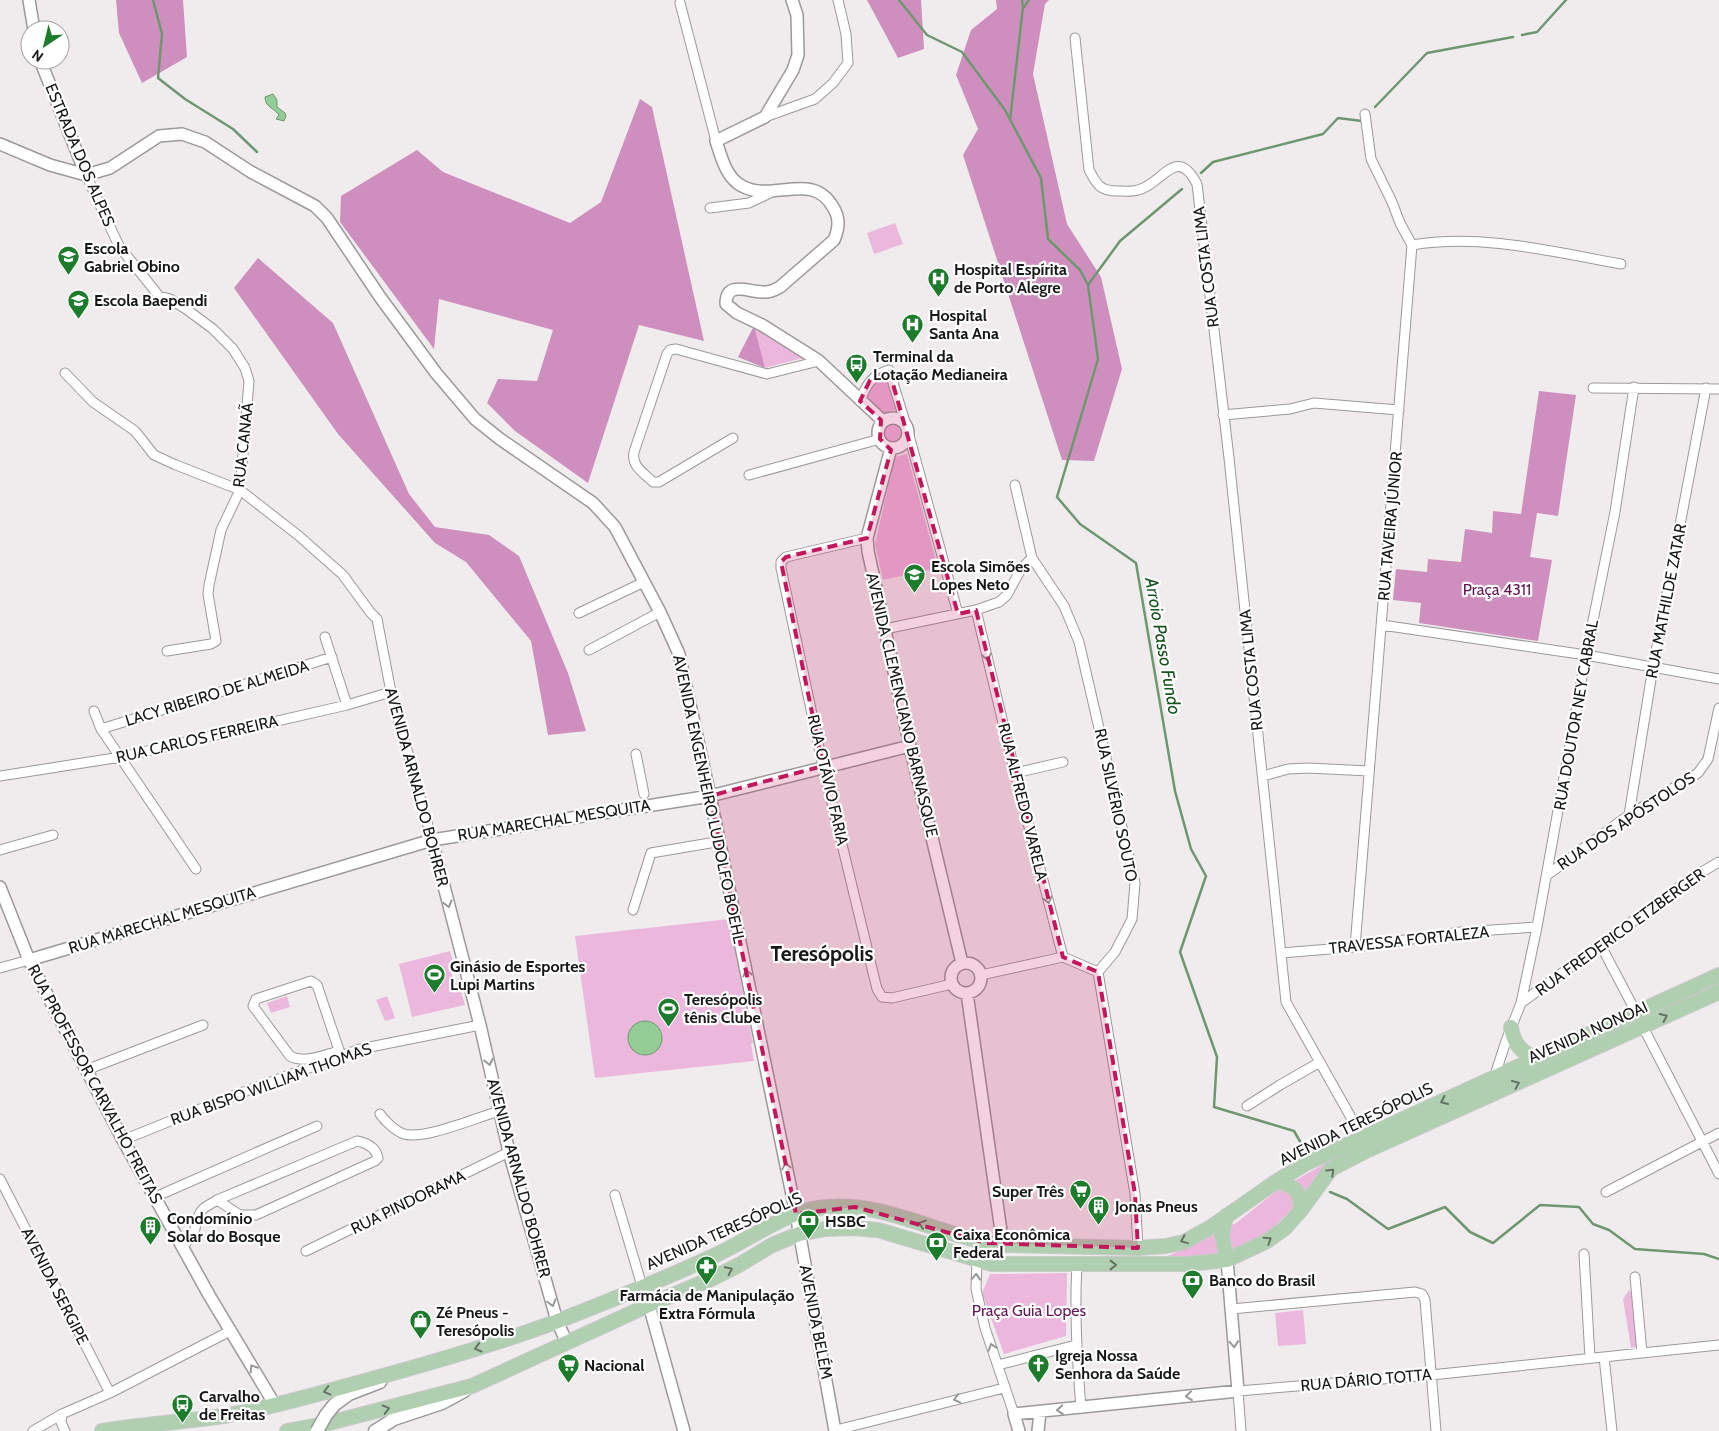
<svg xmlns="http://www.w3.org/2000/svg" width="1719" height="1431" font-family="Cabin,sans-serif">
<rect width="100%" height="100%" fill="#f0ecee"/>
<!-- green -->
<path fill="#ecb7dd" d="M895,223L903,244L874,254L867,233Z
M754,326L803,358L765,368L738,357Z
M885,375L896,410L882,413L865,399L871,384Z
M881 433a12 12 0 1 1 24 0a12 12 0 1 1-24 0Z
M907,454L938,568L883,580L875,544L895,457Z
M729,919L753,1043L751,1044L754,1061L595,1078L575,936Z
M450,951L454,964L449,966L454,982L458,981L465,1005L412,1017L399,964Z
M287,996L290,1007L271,1013L267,1003Z
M387,996L395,1018L385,1021L376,1000Z
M1329,1161L1290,1211L1269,1232L1238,1249L1206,1257L1168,1256L1236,1223L1275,1192Z
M1067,1273L1066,1336L1004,1354L982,1293L990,1274Z
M1629,1290L1634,1295L1639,1346L1631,1348L1623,1299Z
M1303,1310L1306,1344L1278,1346L1275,1313Z"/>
<!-- forest -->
<path fill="#cf8fbe" d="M116,0H183L187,57L142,83L119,33Z
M867,0H921L924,49L898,58Z
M996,0H1049L1045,4L1033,74L1067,224L1101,277L1122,369L1094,461L1062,460L963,155L978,129L956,75L971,30L997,9Z
M640,99L652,107L704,341L639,325L588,483L515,431L487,403L498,379L537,381L553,330L439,299L434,349L340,222L341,196L417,150L443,172L570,223L601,202Z
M258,258L333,323L409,494L435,527L489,535L519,556L568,673L586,731L548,735L531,641L466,562L435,543L338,434L234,288Z
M754,326L765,368L738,357Z
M1539,391L1576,395L1558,516L1537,513L1530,557L1552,560L1538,641L1419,623L1421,603L1393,600L1396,569L1427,572L1428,559L1461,562L1465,529L1492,533L1493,511L1521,514Z"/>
<!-- water -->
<path fill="#93cd95" stroke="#6e9770" d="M273,94L277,100V107L285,113L286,116L284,121L276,119L279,115C274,108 265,107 265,97Z
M628 1038a17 17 0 1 1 34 0a17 17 0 1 1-34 0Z"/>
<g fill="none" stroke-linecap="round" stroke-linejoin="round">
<!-- stream -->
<path stroke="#6e9770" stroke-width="2.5" d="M153,0L162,34L158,78L185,99L233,129L257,152
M899,0L927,35L962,52L1005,110L1041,178L1048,239L1080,270L1088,285L1098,359L1057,497L1080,524L1136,563L1175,791L1191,849L1206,876L1180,952L1217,1057L1214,1107L1294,1131L1305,1150
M1024,7L1029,0
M1522,35L1537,32L1566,0
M1375,107L1427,53L1513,37
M1010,120L1023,7L1022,0
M1201,173L1213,162L1323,134L1338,118L1362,121
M1088,285L1120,241L1182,189
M1330,1192L1347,1199L1388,1229L1445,1207L1470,1232L1493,1243L1540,1205L1579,1207L1593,1224L1609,1230L1635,1249L1704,1254L1719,1259"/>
<defs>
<path id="minor" d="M680,3L716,141
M1075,38L1089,170C1097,185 1100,191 1118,191C1124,191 1132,192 1138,190C1163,184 1176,144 1197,184L1229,458L1286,1002L1362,1137
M765,117L815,99L833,83L848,63L846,34L838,0
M86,175L119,246L159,296L170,299L186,309L213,329L233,349L245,368L249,381L240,490L221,530L209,585L208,594L216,641L211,644L167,651
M710,208L749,203L772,192
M1412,245C1480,233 1554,252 1621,264
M65,373L93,402L135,431L154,455L176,465L240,490L299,536L343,575L370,612L377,619L391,692L432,840
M1593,388L1719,389
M860,401C866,385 872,375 889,370L907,428L958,614
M1223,415L1290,409L1314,403L1399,410
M733,438L659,482H653C644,473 631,466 634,452L667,354L670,350L676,349L767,374L819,361
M749,475L880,439
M1015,485L1032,558L1064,606L1079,642L1135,883L1132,919L1115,952L1098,972L1135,1194L1138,1248
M867,538L786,557L781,562V568L823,766L877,989L882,997L892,998L952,984
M976,610L1015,773L1063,957
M579,613L644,582
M1382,625L1586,655L1719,679
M885,629L976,610L999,602L1007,595L1021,569L1032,558
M325,637L347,705
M589,650L660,612
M94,711L101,729L196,869
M101,729L332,657
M636,754L644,794
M1015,773L1063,762
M0,776L121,757L347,705L391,692
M1263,776L1288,769L1308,768L1369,771
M1629,815L1653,667L1706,388
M0,850L53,835
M1547,875L1629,815L1698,773L1708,759L1719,708
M633,910L651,853L710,843
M1600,944L1637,1014
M1355,947L1412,245L1400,223L1392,202L1371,159L1365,114
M1281,953L1355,947L1461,932L1537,927
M1063,957L1098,972
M0,968L29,960
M981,975L1063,957
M1521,1003L1693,877L1719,862
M1643,1027L1719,1174
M339,1051C324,1055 304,1064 290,1056L253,1006L256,999L311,981L317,985L341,1056
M86,1070L203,1025
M1494,1078L1506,1041L1521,1003L1537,927L1586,655L1615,512L1634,387
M1247,1106L1280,1085L1320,1062
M380,1114C385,1121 395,1131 404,1134C425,1140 477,1117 500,1111
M123,1140L230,1097L360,1049L480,1025
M0,1179L110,1393
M1606,1192L1719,1133
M615,1195L642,1286
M155,1197L317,1126
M182,1246C201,1233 192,1220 203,1209C207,1205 213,1203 217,1200L357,1141C367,1143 376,1148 378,1158L375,1161L256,1215H240L217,1200
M306,1251L509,1152
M1584,1254L1590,1358
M977,1260L976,1289L985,1328L1014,1414
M1077,1265C1074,1313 1077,1360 1081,1408
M1635,1277L1642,1353
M1231,1309L1415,1292L1422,1294L1425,1300L1436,1431
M1604,1357L1612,1431
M998,1365L1076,1345
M62,1414L61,1422L65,1431
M836,1430L1004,1388
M33,1431L62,1414L110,1393L230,1331
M1241,1431L1238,1391L1431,1375L1719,1345"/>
<path id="tertiary" d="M29,0L34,30
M792,0L797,15L798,55L793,70L765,117L716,141C721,156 726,178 742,186C772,203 812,170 833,207C840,218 839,228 834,240L780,287C775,290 771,292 765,292C750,293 726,279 726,304L737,313L762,325L819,361L883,421
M40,60L86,175
M0,144L50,165L86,175L110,168L159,136L182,134L205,142L251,172L315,206L327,218L380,297L436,373L475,419L500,439L593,503L615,527L660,612L679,654L710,796L796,1214L835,1431
M878 433a15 15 0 1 1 30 0a15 15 0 1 1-30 0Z
M891,448L867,538L868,551L910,746L962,963
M432,840L480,1025L509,1152L557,1321L567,1343
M0,887L29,960L123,1140L209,1295L275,1405
M29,960L432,840L710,796L910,746
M951 978a15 15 0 1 1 30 0a15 15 0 1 1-30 0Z
M967,993L1003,1245
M649,1305L684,1431
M1019,1431L1014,1414L1238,1391L1227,1260
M1038,1431L1040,1412"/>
<path id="secondary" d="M334,1405L349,1394L380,1382
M375,1431L394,1419L442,1403L464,1391"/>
<path id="primary" d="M1511,1027C1513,1043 1522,1054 1537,1058
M1277,1181C1296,1187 1300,1190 1301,1210
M1226,1216L1222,1236L1227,1260
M102,1431C144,1424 187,1422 229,1415C277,1406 325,1392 372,1379C434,1362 497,1344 558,1321C612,1300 667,1278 720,1253C751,1238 785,1213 818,1208C883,1198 941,1238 1003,1245L1138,1248L1166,1246L1184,1242L1211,1227L1277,1181L1307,1163L1719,975
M287,1431L325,1424L472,1386L649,1305L709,1280L739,1265L772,1245L799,1234L825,1229L852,1228L878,1230L992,1264H1187L1227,1260L1267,1241L1285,1228L1301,1210L1331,1169L1368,1150L1719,992"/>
</defs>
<!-- minor casing -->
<use href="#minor" stroke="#9c999b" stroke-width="11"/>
<!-- tertiary casing -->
<use href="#tertiary" stroke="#9c999b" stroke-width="14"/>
<!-- secondary casing -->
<use href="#secondary" stroke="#9c999b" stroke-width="15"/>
<!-- primary casing -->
<use href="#primary" stroke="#c8c8c8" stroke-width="16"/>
<!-- minor -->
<use href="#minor" stroke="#fff" stroke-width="9"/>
<!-- tertiary -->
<use href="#tertiary" stroke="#fff" stroke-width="11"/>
<!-- secondary -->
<use href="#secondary" stroke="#fff" stroke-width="12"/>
<!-- primary -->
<use href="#primary" stroke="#afcfb0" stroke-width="14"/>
<defs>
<path id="secondary-bridge" d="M317,1431L326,1415L334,1405"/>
</defs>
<!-- secondary-bridge casing -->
<use href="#secondary-bridge" stroke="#9c999b" stroke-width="15" stroke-linecap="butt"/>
<!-- secondary-bridge -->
<use href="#secondary-bridge" stroke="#fff" stroke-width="12"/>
</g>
<!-- one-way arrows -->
<defs><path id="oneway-chevron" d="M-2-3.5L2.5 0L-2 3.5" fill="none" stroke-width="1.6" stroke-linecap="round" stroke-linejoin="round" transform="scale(1.25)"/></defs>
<g stroke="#989798">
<use href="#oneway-chevron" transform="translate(987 657) rotate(77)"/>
<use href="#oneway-chevron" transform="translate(1048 900) rotate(75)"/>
<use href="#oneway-chevron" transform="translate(448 904) rotate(75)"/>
<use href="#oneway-chevron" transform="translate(747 973) rotate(-102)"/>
<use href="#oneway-chevron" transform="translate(489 1062) rotate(77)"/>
<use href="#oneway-chevron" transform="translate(786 1166) rotate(-102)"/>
<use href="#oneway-chevron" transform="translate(976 1277) rotate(-88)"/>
<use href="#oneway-chevron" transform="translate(552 1303) rotate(74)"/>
<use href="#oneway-chevron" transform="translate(1234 1344) rotate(85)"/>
<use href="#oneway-chevron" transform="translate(992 1347) rotate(-109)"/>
<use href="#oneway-chevron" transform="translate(253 1368) rotate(-122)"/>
<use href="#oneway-chevron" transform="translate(1189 1396) rotate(174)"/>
<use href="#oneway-chevron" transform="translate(957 1399) rotate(166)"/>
<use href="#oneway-chevron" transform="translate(1060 1410) rotate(175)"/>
</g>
<g stroke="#647464">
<use href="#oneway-chevron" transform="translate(1664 1017) rotate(-24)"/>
<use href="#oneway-chevron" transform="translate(1516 1084) rotate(-24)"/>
<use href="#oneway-chevron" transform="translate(1444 1101) rotate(155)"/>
<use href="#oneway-chevron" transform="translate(1331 1172) rotate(-44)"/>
<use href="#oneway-chevron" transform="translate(922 1224) rotate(-162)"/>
<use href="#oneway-chevron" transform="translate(1184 1240) rotate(158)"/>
<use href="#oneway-chevron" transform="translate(1268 1240) rotate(-33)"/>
<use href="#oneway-chevron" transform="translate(1113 1265)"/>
<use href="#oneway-chevron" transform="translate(729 1270) rotate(-26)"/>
<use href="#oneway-chevron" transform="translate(478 1348) rotate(163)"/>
<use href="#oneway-chevron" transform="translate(327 1391) rotate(165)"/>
<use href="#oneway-chevron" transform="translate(386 1409) rotate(-15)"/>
</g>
<!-- marked area -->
<path fill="#c2185b" fill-opacity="0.2" stroke="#c2185b" stroke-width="4" stroke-dasharray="10 6" stroke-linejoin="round" d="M889,370L958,614L976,610L1063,957L1098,972L1135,1194L1138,1248L986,1243L855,1207L796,1214L710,796L823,766L781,562L786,557L867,538L891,450L880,439L881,420L860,401L870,380Z"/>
<!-- icons -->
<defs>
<symbol id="school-pin" viewBox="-11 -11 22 30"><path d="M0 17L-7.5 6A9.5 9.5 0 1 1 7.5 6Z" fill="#1d7b2c" stroke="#fff"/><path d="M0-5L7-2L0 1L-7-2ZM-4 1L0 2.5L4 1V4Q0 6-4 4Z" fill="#fff"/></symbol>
<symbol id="hospital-pin" viewBox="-11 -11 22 30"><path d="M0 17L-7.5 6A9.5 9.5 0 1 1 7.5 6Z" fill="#1d7b2c" stroke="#fff"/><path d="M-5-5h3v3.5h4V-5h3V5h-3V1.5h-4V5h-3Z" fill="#fff"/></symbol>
<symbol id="bus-pin" viewBox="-11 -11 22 30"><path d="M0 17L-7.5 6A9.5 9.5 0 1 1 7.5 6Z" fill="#1d7b2c" stroke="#fff"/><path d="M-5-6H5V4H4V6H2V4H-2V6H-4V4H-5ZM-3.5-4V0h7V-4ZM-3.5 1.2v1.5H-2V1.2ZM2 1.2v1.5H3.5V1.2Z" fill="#fff"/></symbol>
<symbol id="stadium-pin" viewBox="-11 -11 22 30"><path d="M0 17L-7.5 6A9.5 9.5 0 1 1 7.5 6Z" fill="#1d7b2c" stroke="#fff"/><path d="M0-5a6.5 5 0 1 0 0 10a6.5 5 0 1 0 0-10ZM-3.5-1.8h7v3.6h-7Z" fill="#fff"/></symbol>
<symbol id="supermarket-pin" viewBox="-11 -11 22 30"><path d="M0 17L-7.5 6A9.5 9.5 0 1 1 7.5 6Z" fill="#1d7b2c" stroke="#fff"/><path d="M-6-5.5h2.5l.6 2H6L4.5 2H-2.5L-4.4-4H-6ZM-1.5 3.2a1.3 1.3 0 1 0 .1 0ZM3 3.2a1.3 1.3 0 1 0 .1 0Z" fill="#fff"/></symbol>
<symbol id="building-pin" viewBox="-11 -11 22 30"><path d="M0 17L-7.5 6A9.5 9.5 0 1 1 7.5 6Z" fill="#1d7b2c" stroke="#fff"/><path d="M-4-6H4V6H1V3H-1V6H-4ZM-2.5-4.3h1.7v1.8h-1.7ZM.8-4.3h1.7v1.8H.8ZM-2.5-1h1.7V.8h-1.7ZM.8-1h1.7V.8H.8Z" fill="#fff"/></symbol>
<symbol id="bank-pin" viewBox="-11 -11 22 30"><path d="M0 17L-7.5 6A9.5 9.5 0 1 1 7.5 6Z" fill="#1d7b2c" stroke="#fff"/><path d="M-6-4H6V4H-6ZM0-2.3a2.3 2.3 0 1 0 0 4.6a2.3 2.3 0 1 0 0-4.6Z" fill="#fff"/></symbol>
<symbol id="pharmacy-pin" viewBox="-11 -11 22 30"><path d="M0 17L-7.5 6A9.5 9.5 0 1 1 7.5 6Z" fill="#1d7b2c" stroke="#fff"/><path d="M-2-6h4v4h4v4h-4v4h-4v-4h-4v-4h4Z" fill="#fff"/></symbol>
<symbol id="shop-pin" viewBox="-11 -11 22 30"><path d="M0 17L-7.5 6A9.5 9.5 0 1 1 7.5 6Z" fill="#1d7b2c" stroke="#fff"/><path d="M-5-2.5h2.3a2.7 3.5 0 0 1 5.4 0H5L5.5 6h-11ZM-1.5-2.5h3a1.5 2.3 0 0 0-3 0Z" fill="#fff"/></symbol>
<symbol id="church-pin" viewBox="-11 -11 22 30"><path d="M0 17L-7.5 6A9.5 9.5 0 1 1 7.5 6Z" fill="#1d7b2c" stroke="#fff"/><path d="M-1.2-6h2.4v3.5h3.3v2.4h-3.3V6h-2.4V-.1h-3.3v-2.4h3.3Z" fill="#fff"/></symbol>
</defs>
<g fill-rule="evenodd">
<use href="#school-pin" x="56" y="244" width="25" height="34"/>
<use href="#hospital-pin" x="926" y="266" width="25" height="34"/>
<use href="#school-pin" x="66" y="288" width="25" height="34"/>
<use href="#hospital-pin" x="900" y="312" width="25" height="34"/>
<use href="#bus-pin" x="844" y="352" width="25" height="34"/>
<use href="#school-pin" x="902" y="562" width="25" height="34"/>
<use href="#stadium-pin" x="422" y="962" width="25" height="34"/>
<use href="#stadium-pin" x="656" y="996" width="25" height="34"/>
<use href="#supermarket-pin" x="1068" y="1178" width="25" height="34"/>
<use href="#building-pin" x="1086" y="1194" width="25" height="34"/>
<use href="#bank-pin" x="796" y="1208" width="25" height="34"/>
<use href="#building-pin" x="138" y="1214" width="25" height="34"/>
<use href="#bank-pin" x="924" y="1230" width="25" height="34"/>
<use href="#pharmacy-pin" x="694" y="1254" width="25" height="34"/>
<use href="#bank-pin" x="1180" y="1268" width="25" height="34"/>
<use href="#shop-pin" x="408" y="1308" width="25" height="34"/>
<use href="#church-pin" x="1026" y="1352" width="25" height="34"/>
<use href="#supermarket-pin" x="556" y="1352" width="25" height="34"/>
<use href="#bus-pin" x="170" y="1392" width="25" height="34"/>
</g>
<g text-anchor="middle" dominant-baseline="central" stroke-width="4.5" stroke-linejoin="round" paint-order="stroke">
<!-- street labels -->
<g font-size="16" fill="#191819" stroke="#fff">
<text transform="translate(80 155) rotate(67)">ESTRADA DOS ALPES</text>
<text transform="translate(1206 267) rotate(-97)">RUA COSTA LIMA</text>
<text transform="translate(243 445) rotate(-84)">RUA CANAÃ</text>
<text transform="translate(1390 526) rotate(-85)">RUA TAVEIRA JÚNIOR</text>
<text transform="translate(1666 601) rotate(-79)">RUA MATHILDE ZATAR</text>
<text transform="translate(1251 670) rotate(-96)">RUA COSTA LIMA</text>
<text transform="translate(217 693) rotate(-17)">LACY RIBEIRO DE ALMEIDA</text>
<text transform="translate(902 705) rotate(77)">AVENIDA CLEMENCIANO BARNASQUE</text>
<text transform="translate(1576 715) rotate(-80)">RUA DOUTOR NEY CABRAL</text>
<text transform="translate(197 739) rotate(-13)">RUA CARLOS FERREIRA</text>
<text transform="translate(828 780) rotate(77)">RUA OTÁVIO FARIA</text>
<text transform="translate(417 787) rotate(75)">AVENIDA ARNALDO BOHRER</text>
<text transform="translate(709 799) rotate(78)">AVENIDA ENGENHEIRO LUDOLFO BOEHL</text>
<text transform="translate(1023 802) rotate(76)">RUA ALFREDO VARELA</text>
<text transform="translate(1116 805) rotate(78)">RUA SILVÉRIO SOUTO</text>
<text transform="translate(554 820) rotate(-9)">RUA MARECHAL MESQUITA</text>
<text transform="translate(1626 821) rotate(-34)">RUA DOS APÓSTOLOS</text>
<text transform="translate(162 920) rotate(-17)">RUA MARECHAL MESQUITA</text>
<text transform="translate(1620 932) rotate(-36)">RUA FREDERICO ETZBERGER</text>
<text transform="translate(1409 940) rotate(-6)">TRAVESSA FORTALEZA</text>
<text transform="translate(1588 1032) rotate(-24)">AVENIDA NONOAI</text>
<text transform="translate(95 1084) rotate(62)">RUA PROFESSOR CARVALHO FREITAS</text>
<text transform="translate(271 1084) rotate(-20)">RUA BISPO WILLIAM THOMAS</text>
<text transform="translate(1356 1124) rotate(-26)">AVENIDA TERESÓPOLIS</text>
<text transform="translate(519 1178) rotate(75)">AVENIDA ARNALDO BOHRER</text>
<text transform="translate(408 1202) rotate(-26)">RUA PINDORAMA</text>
<text transform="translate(724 1231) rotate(-24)">AVENIDA TERESÓPOLIS</text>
<text transform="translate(55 1286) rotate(63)">AVENIDA SERGIPE</text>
<text transform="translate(816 1322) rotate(79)">AVENIDA BELÉM</text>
<text transform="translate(1366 1380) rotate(-5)">RUA DÁRIO TOTTA</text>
</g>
<!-- poi labels -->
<g font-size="16" font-weight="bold" fill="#191819" stroke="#fff" text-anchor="start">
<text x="84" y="248">Escola<tspan x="84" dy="18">Gabriel Obino</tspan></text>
<text x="954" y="269">Hospital Espírita<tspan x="954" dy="18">de Porto Alegre</tspan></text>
<text x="94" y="300">Escola Baependi</text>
<text x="929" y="315">Hospital<tspan x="929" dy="18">Santa Ana</tspan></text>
<text x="873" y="356">Terminal da<tspan x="873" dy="18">Lotação Medianeira</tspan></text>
<text x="931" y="566">Escola Simões<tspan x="931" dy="18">Lopes Neto</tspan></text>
<text x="450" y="966">Ginásio de Esportes<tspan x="450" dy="18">Lupi Martins</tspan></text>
<text x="684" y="999">Teresópolis<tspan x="684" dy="18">tênis Clube</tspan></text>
<text x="1064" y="1191" text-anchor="end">Super Três</text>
<text x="1115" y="1206">Jonas Pneus</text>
<text x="167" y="1218">Condomínio<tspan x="167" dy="18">Solar do Bosque</tspan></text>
<text x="825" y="1221">HSBC</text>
<text x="953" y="1234">Caixa Econômica<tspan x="953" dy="18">Federal</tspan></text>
<text x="1209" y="1280">Banco do Brasil</text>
<text x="707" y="1295" text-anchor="middle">Farmácia de Manipulação<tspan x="707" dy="18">Extra Fórmula</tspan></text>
<text x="436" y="1312">Zé Pneus -<tspan x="436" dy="18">Teresópolis</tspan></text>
<text x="1055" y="1355">Igreja Nossa<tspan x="1055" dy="18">Senhora da Saúde</tspan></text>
<text x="584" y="1365">Nacional</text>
<text x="199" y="1396">Carvalho<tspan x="199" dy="18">de Freitas</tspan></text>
</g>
<!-- park labels -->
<g font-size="16" fill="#631855" stroke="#fff">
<text x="1497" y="589">Praça 4311</text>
<text x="1029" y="1310">Praça Guia Lopes</text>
</g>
<!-- water labels -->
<g font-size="18" font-style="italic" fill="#16521e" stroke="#fff">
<text transform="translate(1163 646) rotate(80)">Arroio Passo Fundo</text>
</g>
<!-- district labels -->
<g font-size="21" font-weight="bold" fill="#191819" stroke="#fff">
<text x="822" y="953">Teresópolis</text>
</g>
</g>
<!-- north arrow -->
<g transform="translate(45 45) rotate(215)"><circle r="24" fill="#ffffff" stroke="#a3a3a3"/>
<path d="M0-4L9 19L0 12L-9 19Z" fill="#1d7b2c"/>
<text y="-8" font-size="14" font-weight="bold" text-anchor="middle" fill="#191819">N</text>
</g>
</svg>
